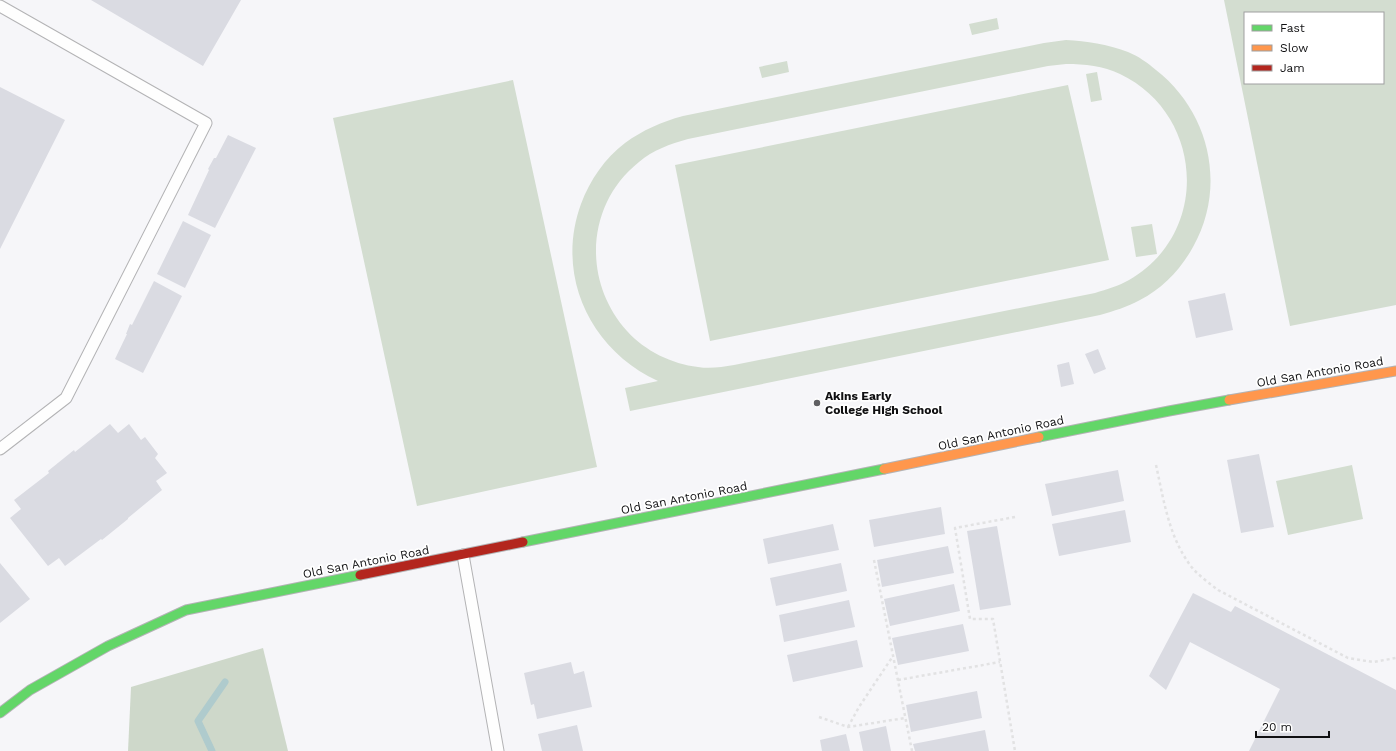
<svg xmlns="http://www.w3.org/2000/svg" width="1396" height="751" font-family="'Work Sans',sans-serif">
<rect width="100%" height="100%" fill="#f6f6f9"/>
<!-- green -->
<path fill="#d3ddd0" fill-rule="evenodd" d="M1224,0H1396V305L1290,326ZM1245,13H1383V83H1245Z
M997,18L999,29L972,35L969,24Z
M1066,40C1087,41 1107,44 1128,52C1138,56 1148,63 1156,70C1210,112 1227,187 1193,247C1181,269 1162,289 1140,300C1127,307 1114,311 1100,315L630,411L625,388L658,381C590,350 555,275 581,204C590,180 605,158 625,143C643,130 661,122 683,116L1044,43ZM1066,64C1085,64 1103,66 1120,74C1204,114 1211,233 1129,280C1119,286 1107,289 1095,293L734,365C722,367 710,369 698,367C672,364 645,351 627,331C582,281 586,204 639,162C653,150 670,144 688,139L1048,66Z
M787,61L789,72L762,78L759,67Z
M1097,72L1102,100L1091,102L1086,74Z
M513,80L597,467L417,506L333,118Z
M1068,85L1109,260L710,341L675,165Z
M1152,224L1157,254L1136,257L1131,227Z
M1352,465L1363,519L1288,535L1276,481Z"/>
<!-- forest -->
<path fill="#ced8ca" d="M263,648L288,751H128L131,687Z"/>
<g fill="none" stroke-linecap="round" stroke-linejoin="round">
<!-- stream -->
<path stroke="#afcbcd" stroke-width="7" d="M212,751L198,721L225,682"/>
</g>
<!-- building -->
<path fill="#dadbe2" d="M91,0H241L203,66Z
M0,87L65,120L0,249Z
M228,135L256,148L215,228L188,215L209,170L208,169L214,158H216Z
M183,221L211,235L185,288L157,274Z
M154,281L182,296L143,373L115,359L127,334H126L130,324L132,325Z
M1225,293L1233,330L1196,338L1188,301Z
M1098,349L1106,369L1094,374L1085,354Z
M1069,362L1074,384L1061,387L1057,365Z
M110,424L118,433L129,424L141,440L145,437L158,454L155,458L167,473L156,481L162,490L128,518V519L102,540L101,539L65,566L59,558L48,566L10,518L21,509L14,500L49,473L48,471L74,450L75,452Z
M1259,454L1274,527L1241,533L1227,460Z
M1118,470L1124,501L1052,516L1045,484Z
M941,507L945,534L874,547L869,520Z
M1125,510L1131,542L1059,556L1052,524Z
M833,524L839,550L768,564L763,539Z
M997,526L1011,605L980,610L967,531Z
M948,546L954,573L882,587L877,560Z
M0,563L30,599L0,623Z
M841,563L847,591L776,606L770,578Z
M954,584L960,611L890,626L884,599Z
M1193,593L1231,612L1235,606L1396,690V751H1249L1280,689L1190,642L1166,690L1149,676Z
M849,600L855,627L784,642L779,615Z
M963,624L969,651L898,665L892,638Z
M857,640L863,667L793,682L787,655Z
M571,662L574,674L584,671L592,707L537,719L534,704L531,705L524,673Z
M977,691L982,718L911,732L906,705Z
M577,725L583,751H542L538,734Z
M886,726L891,751H863L859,732Z
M985,730L989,751H915L913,744Z
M846,734L850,751H822L820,740Z"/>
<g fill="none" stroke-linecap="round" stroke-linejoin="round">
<defs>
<path id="lane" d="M0,6L206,123L66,398L0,449
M463,555L498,751"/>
<path id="fast" d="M1039,437L1169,411L1229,400
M523,542L884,469
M0,713L30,690L108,646L186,610L360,575"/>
<path id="slow" d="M1229,400L1396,371
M884,469L1039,437"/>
<path id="jam" d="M360,575L523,542"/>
</defs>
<!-- lane casing -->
<use href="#lane" stroke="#b3b3b5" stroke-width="13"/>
<!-- fast casing -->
<use href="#fast" stroke="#b3b3b5" stroke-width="11"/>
<!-- slow casing -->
<use href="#slow" stroke="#b3b3b5" stroke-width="11"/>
<!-- jam casing -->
<use href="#jam" stroke="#b3b3b5" stroke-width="11"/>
<!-- path -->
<path stroke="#e2e2e3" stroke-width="2.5" stroke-dasharray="3 3" stroke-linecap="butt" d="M1156,465C1164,501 1169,540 1194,570C1201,577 1210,584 1218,590L1348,658L1373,662L1396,658
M1015,517L955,528L970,619H993L1015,751
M874,560L912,751
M898,680L1000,662
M819,717L848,727L905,718
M848,727L859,707L893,656"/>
<!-- lane -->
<use href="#lane" stroke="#fefefe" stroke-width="11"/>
<!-- fast -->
<use href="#fast" stroke="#63d668" stroke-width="9"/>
<!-- slow -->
<use href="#slow" stroke="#ff974d" stroke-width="9"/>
<!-- jam -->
<use href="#jam" stroke="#b3261e" stroke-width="9"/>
</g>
<!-- markers -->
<circle fill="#606063" stroke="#fff" stroke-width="1.5" cx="817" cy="403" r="4"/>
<g text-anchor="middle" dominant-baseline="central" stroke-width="3.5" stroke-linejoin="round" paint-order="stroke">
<!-- street labels -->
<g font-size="12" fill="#101012" stroke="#fff">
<text transform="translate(1320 372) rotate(-10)">Old San Antonio Road</text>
<text transform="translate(1001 433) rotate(-12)">Old San Antonio Road</text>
<text transform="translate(684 498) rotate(-11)">Old San Antonio Road</text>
<text transform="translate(366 562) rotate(-11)">Old San Antonio Road</text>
</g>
<!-- poi labels -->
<g font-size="12" font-weight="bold" fill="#101012" stroke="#fff" text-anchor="start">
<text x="825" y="396">Akins Early<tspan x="825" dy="14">College High School</tspan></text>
</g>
</g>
<!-- legend -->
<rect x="1244" y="12" width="140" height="72" fill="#ffffff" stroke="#9f9fa0"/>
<rect x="1252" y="25" width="20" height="6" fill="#63d668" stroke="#9f9fa0"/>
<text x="1280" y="32" font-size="12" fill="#101012">Fast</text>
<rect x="1252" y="45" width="20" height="6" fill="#ff974d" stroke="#9f9fa0"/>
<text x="1280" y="52" font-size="12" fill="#101012">Slow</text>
<rect x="1252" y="65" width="20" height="6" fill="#b3261e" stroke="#9f9fa0"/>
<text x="1280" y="72" font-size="12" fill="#101012">Jam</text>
<!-- scale -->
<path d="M1256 731v6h73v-6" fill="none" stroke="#101012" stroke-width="2"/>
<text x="1262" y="731" font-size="12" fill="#101012" stroke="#ffffff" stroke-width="3" paint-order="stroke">20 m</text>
</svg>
